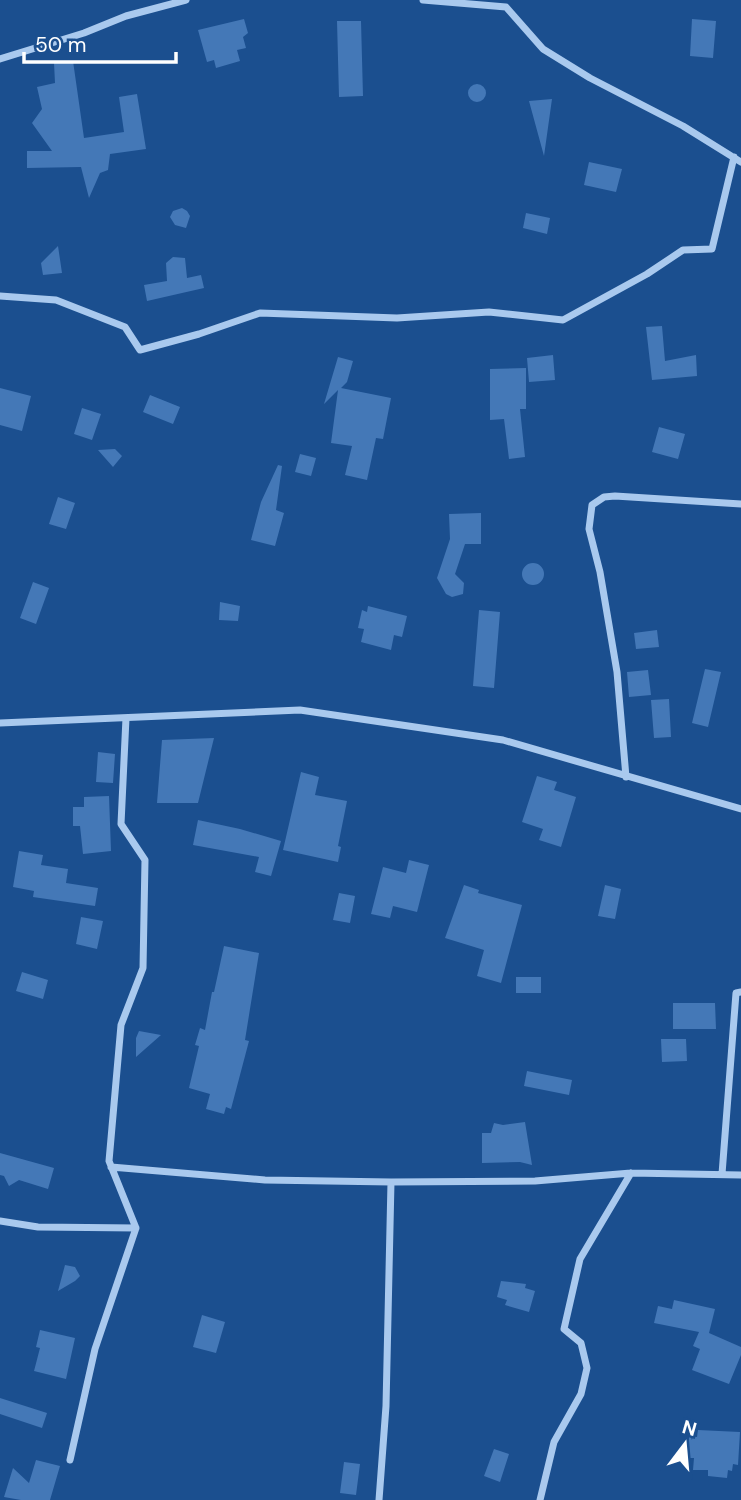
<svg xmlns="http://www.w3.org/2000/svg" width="741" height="1500" font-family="'DM Sans',sans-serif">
<rect width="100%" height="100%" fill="#1b4f8f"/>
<!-- building -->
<path fill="#4478b7" d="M244,19L248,33L243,37L246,48L237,50L240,61L216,68L214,60L207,62L198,30Z
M692,19L716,21L713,58L690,56Z
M337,21H361L363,96L339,97Z
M73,61L84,138L124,132L119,97L137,94L146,149L110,154L108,170L100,173L89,198L81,167L27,168V151H52L32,123L42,109L37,87L55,83L54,63Z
M468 93a9 9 0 1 1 18 0a9 9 0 1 1-18 0Z
M552,99L544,156L529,101Z
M589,162L622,169L616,192L584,185Z
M182,208L187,211L190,216L186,228L175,225L170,217L173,211Z
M526,213L550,218L547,234L523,228Z
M58,246L62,273L43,275L41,263Z
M173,257L185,258L187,278L201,275L204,288L147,301L144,285L167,281L166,263Z
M662,326L665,361L696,355L697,376L652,380L646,327Z
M553,355L555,380L529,382L527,358Z
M338,357L353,361L347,382L341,388L391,398L383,439L376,438L367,480L345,475L352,446L331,443L338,390L324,404Z
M526,368V409H520L525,457L509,459L504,419L490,420V369Z
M0,388L31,396L22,431L0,425Z
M150,395L180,407L173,424L143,412Z
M82,408L101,414L92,440L74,434Z
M659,427L685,434L678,459L652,452Z
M115,449L122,456L113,467L98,450Z
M300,454L316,458L311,476L295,472Z
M278,465L282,466L276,510L284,513L275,546L251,540L261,502Z
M58,497L75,503L66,529L49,524Z
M481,513V544H465L455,574L464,583L463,594L452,597L446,594L437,578L450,539L449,514Z
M522 574a11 11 0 1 1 22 0a11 11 0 1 1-22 0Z
M33,582L49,588L36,624L20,618Z
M220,602L240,606L238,621L219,620Z
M368,606L407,616L402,637L394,635L391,650L361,642L364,629L358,628L362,610L367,612Z
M479,610L500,612L494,688L473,686Z
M657,630L659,647L636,649L634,633Z
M705,669L721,672L708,727L692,723Z
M648,670L651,695L629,697L627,672Z
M669,699L671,737L654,738L651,700Z
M214,738L198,803H157L162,740Z
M98,752L115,754L113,783L96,782Z
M301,772L319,777L315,795L347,801L338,846L341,847L338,862L283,850Z
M537,776L557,782L554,790L576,797L561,847L539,840L543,829L522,822Z
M109,796L111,851L83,854L80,826H73V807H84V797Z
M198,820L240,829L281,841L271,876L255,872L259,857L193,845Z
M19,851L43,855L41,865L68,869L66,883L98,888L95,906L33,897L34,891L13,887Z
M409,860L429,865L417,912L393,906L390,918L371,914L383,867L406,873Z
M464,885L479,890L478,893L522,905L501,983L477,976L484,950L445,938Z
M605,885L621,889L615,919L598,916Z
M339,893L355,896L350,923L333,920Z
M81,917L103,921L97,949L76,944Z
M224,946L259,953L245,1040L249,1041L231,1109L226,1107L224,1114L206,1109L210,1094L189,1088L199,1046L195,1045L200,1028L205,1030L212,992H214Z
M22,972L48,980L43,999L16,991Z
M516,977H541V993H516Z
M673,1003H715L716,1029H673Z
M139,1031L161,1035L136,1057V1038Z
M661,1039H686L687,1061L662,1062Z
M527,1071L572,1080L569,1095L524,1086Z
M525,1122L532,1165L520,1162L482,1163V1133H491L494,1123L503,1125Z
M0,1153L54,1168L48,1189L19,1180L9,1186L4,1176L0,1175Z
M65,1265L75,1267L80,1276L75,1281L58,1291Z
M501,1281L526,1284L525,1288L535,1291L529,1312L505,1305L507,1300L497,1297Z
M674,1300L715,1309L709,1333L741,1347V1355L729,1384L692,1370L700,1349L693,1346L699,1332L654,1323L658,1306L672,1309Z
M202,1315L225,1322L216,1353L193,1347Z
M40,1330L75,1338L66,1379L34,1371L40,1348L36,1347Z
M0,1398L47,1413L42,1428L0,1414Z
M698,1430L740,1432L738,1465L733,1464L732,1471L728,1470L727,1478L708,1476V1470H693L694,1458H687L689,1436L697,1437Z
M494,1449L509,1454L500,1482L484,1476Z
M36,1460L60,1466L50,1500H21L4,1497L13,1468L29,1483Z
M344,1462L360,1464L356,1495L340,1493Z"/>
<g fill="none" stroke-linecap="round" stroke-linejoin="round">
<!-- minor -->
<path stroke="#a9c9ee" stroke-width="7" d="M423,0L506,7L543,49L590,78L683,126L741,162
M0,59L84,33L126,16L186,0
M0,296L56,300L125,327L140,350L199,334L260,313L397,318L489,312L563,320L647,274L683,250L712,249L734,157
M0,723L300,710L503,740L741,809
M626,777L617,672L600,572L589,529L592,505L604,497L615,496L741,504
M111,1167L265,1180L391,1182L535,1181L631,1173L741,1175
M722,1174L736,993L741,992
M0,1221L38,1227L136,1228
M70,1460L95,1349L136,1228L109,1161L121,1025L143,968L145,860L121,824L126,718
M379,1500L386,1406L391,1182
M540,1500L554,1442L581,1394L587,1368L581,1343L564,1329L580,1259L631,1173"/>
</g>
<!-- north arrow -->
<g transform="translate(685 1444) rotate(16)" stroke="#1b4f8f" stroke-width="5" paint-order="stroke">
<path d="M0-5L12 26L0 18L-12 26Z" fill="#ffffff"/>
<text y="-10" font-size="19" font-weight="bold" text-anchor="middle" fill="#ffffff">N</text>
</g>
<!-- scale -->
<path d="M24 52v10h152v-10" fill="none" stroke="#ffffff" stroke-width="3.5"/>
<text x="35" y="52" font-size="21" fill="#ffffff" stroke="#1b4f8f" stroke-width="5" paint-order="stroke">50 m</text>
</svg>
